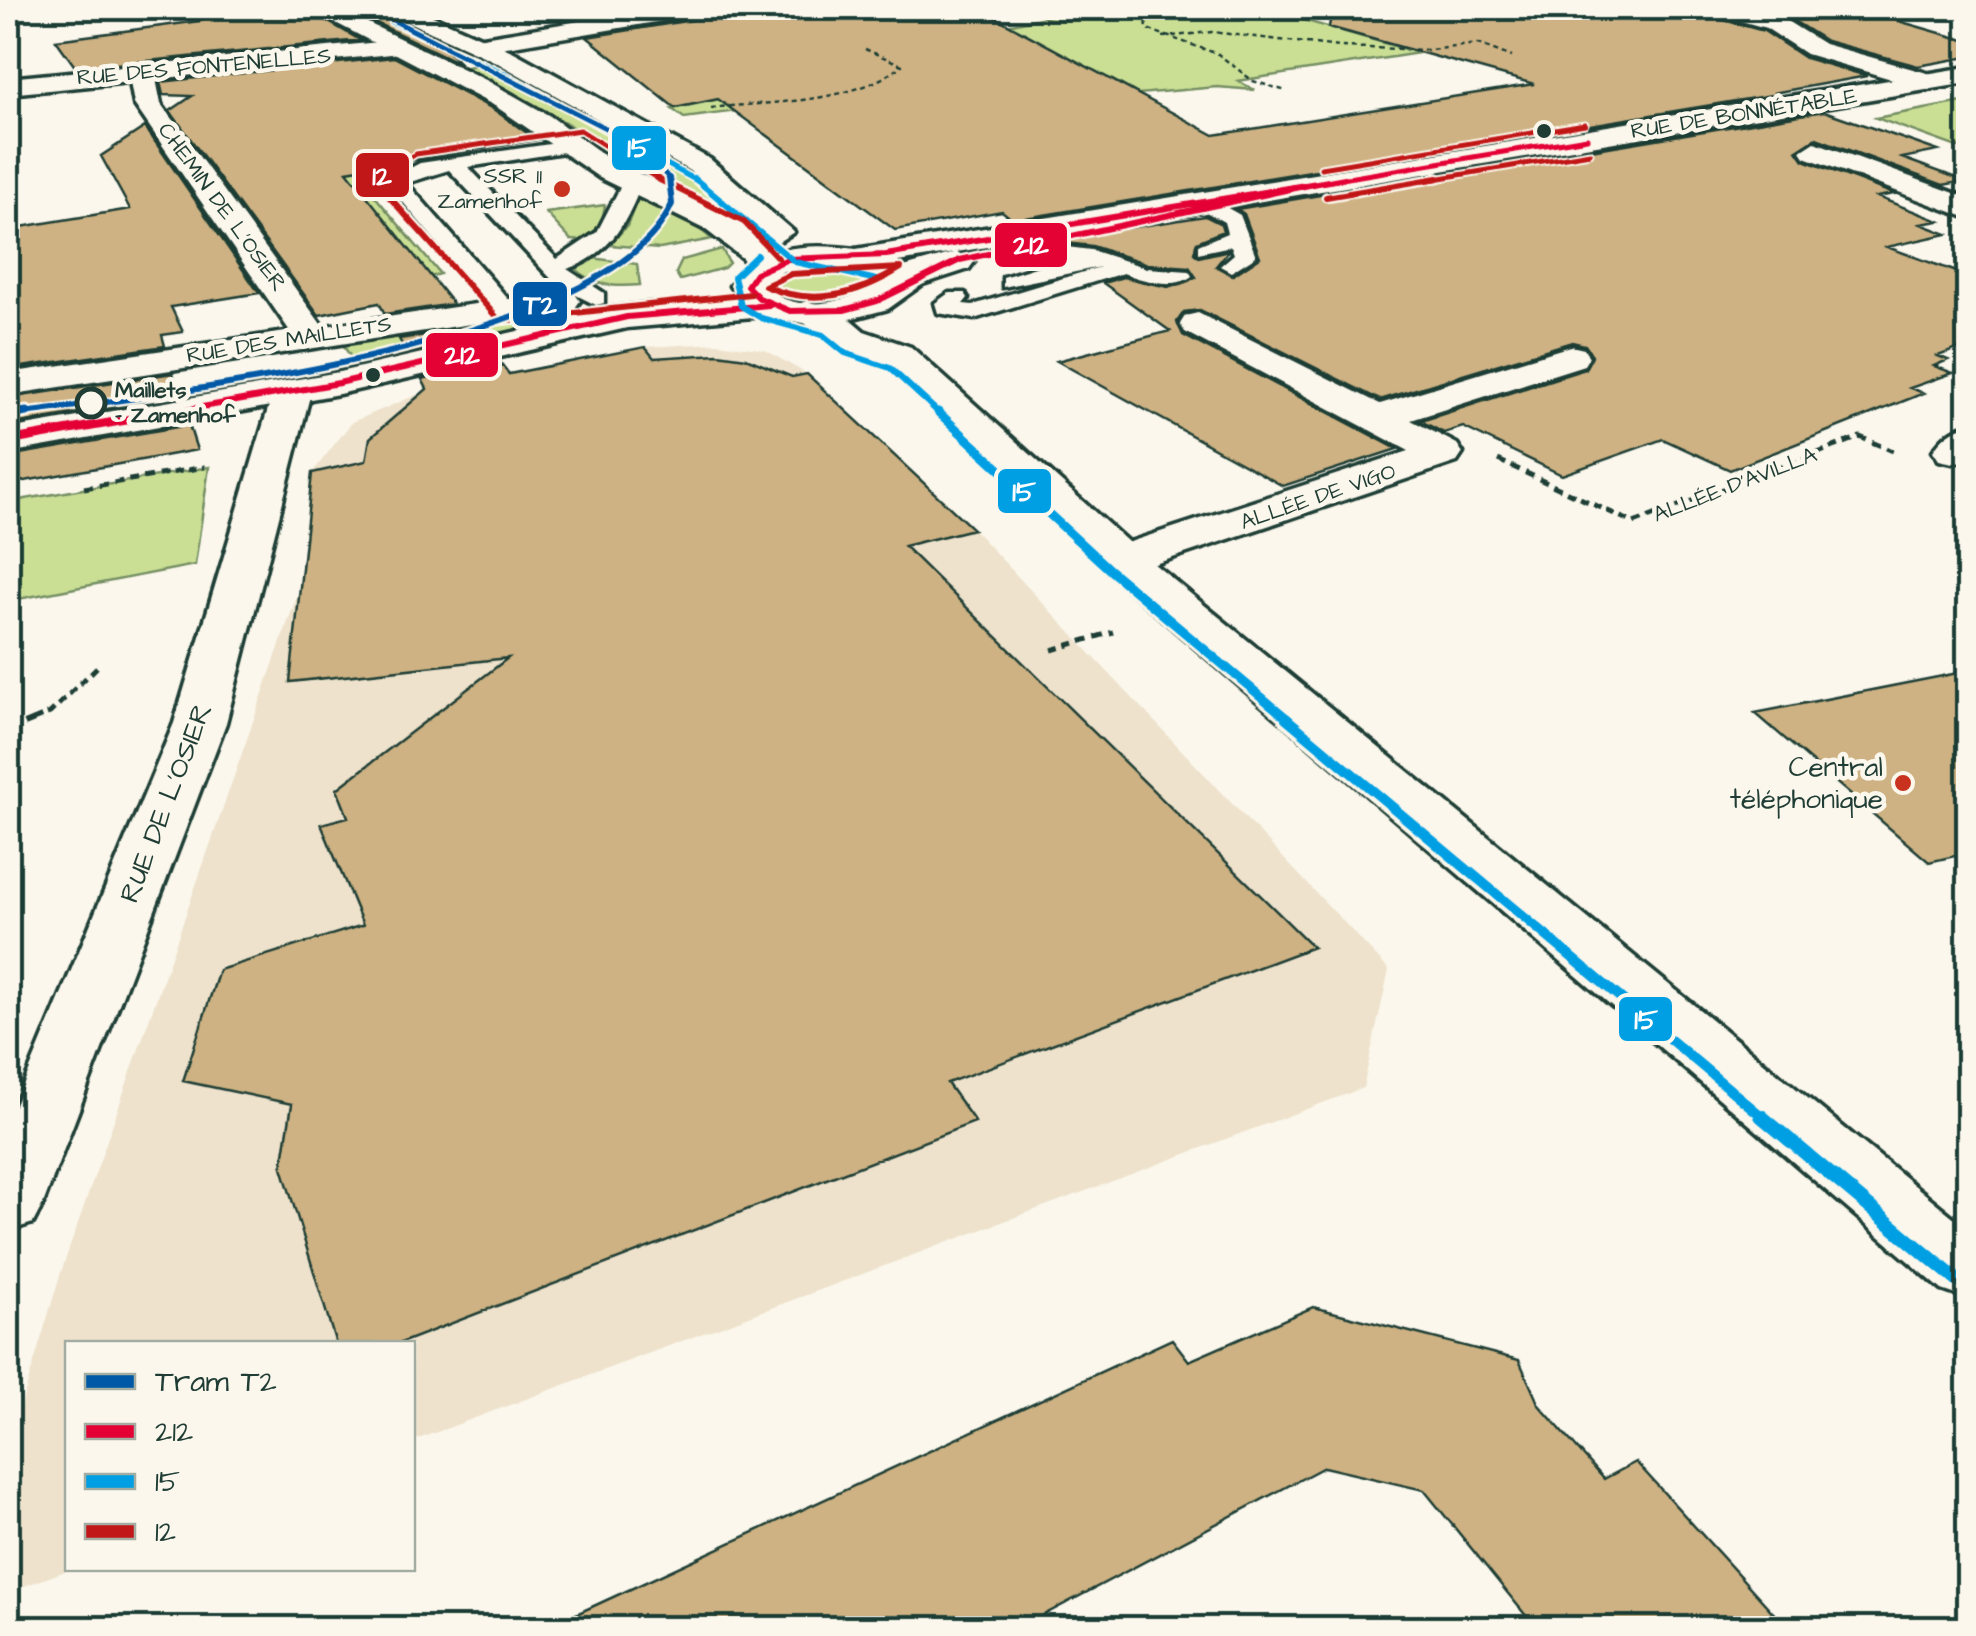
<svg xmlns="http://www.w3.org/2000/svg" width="1976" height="1636" font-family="'Architects Daughter',sans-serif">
<rect width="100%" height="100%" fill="#fbf7ec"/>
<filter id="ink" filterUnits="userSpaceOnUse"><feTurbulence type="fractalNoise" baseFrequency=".01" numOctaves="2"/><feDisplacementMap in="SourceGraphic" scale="20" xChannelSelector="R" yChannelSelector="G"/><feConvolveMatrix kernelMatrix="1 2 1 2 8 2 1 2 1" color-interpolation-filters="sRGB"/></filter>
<g filter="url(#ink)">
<!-- built -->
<path fill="#eee2cc" d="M718,343L765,350L807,374L973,529L1389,970L1363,1088L413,1441L412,1344H68L71,1569L8,1592V1450L60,1275L300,587L312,473L352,422L428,390L645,347Z"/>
<!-- green -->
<path fill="#cadf94" stroke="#748e64" stroke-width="2.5" d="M1088,8H1261L1419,53L1238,81L1255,90L1217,87L1138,94L1109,78H990L684,118L672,109L797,83L931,41Z
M487,63L647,141L680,161L758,229L746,232L695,199L625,169L567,123L461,68Z
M1968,101V151L1876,118Z
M453,153L392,165L364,183L440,274L431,277L343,170Z
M639,194L683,216L712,239L660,249L609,245L627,226Z
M605,205L601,226L585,241L571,240L546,213Z
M722,249L729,263L724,268L680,280L676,273L682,260Z
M592,258L637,264L640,285C615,287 595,287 576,269Z
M827,267L853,271L866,284C846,305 799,306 778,287L791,273Z
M654,300L658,306L359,370L338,337Z
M209,467L195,565L8,601V502Z"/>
<!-- building -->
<path fill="#ceb283" stroke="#1f3d34" stroke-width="2.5" d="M177,8H304L360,40L76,68L56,40L200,21Z
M345,8H382L387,16L433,37L461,64Z
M550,8H638L565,20Z
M712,8H978L1214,135L1534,84L1329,27L1332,8H1705L1712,17L1764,31L1805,58L1867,76L1773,93L1778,94L1013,220L1002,211L895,230L718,99L675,108L587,37L698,19Z
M1758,8H1887L1888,18L1968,41V57L1918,66L1826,41L1784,15Z
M394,57L493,109L537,140L347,171L453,304L385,314L379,303L319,315L170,111L192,96L163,95L160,82Z
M1824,111L1938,151L1902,158L1965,181L1943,185L1816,138L1797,150L1804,160L1894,194L1877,197L1939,221L1921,224L1947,234L1887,247L1968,276V345L1938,356L1948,360L1934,366L1953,373L1910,388L1924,393L1730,470L1663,439L1562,475L1463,427L1444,433L1421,421L1585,369L1592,355L1585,345L1572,342L1380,400L1200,310L1184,312L1177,322L1183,335L1397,449L1283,486L1057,361L1170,331L1103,283L1123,277L1168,287L1196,277L1189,267L1148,264L1092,246L1047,241L1205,216L1221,224L1223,231L1197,242L1194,253L1199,257L1229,250L1216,266L1233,275L1260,257L1244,214L1237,209Z
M145,127L259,293L171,307L183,332L162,335L165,346L8,369V229L130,209L101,156Z
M472,328L479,336L407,353L399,339Z
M645,347L654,358L718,354L746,358L792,377L807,374L973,529L904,546L1313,947L947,1083L975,1122L398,1344H336L282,1167L292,1104L183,1081L219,970L363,925L321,824L348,817L337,789L508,658L290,682L312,473L366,461L370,438L427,389L422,379L499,361L509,374Z
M173,373L180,396L8,425V398Z
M189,425L197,450L8,484V456Z
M1968,671V853L1929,862L1755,713Z
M1313,1307L1519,1360L1539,1405L1604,1479L1636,1462L1787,1628H1536L1424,1490L1324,1467L1019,1628H546L1172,1339L1189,1361Z"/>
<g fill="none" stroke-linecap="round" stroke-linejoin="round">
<defs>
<path id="service" d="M577,140L583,141V149L468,167L557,259L597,232L625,178H639L642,182C629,220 608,257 567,269L604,293V303L596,305L558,286L449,170L407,183L515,307L504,314L496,312L385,181L420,163Z
M1183,199L1217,202L1240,215L1256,256L1231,272L1220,266L1234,254L1231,246L1198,253V245L1227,233L1224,222L1206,212L1176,209V201Z
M1018,241L1091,250L1147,268L1189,271L1192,276C1175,290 1142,280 1123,273L974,319L938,313L935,303L949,293H965L968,298L963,304L973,305L1100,267L1003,287V277L1061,259L1011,251L1008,247Z"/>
<path id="minor" d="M658,8H709L697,15L477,52L465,45L477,38Z
M1709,8H1745L1782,18L1824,44L1938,76L1942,82L1929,90L1806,54L1766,28L1713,13Z
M400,40L412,47L409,52L156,79L161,104L329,335L324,343H298L134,104L130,82L8,94V78Z
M1815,142L1968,198V218L1805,157L1801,151Z
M1198,313L1380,404L1571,346L1584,349L1589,357L1584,365L1411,420L1457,444L1463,453L1457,462L1137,570L1121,573L1105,570L1099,560L1105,550L1409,451L1185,332L1180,324L1185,316Z
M292,380L306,384L311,392L226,723L43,1204L33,1223L8,1231V1122L174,723L273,392L278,384Z
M1968,425V459L1953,463L1939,460L1933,451C1942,437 1952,429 1968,425Z"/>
<path id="tertiary" d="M307,8H337L488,81L550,116L611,160L729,217L766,244L783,267L778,274H754L742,258L706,230L600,178L495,106Z
M386,8H415L514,52L710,159L794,232L778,242L767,239L690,171L496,62L389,13Z
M807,301L843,313L864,331L911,347L1137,550L1968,1229V1299L1942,1290L1105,570L885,363L838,347L789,312L795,305Z"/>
<path id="primary" d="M1968,67V83L957,252L974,262L969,269L923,284L888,309L842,321L804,323L765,316L627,328L339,394L8,453V429L339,372L627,306L738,297L730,286C759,244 809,243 856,249ZM954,253L904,267L898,262ZM813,266L855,269L884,280C854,302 794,317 764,286L783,271Z
M563,291L575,294L580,301L575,308L8,395V373Z"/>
</defs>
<!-- service casing -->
<use href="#service" stroke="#1f3d34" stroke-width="7"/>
<!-- minor casing -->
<use href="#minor" stroke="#1f3d34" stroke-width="7"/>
<!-- tertiary casing -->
<use href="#tertiary" stroke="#1f3d34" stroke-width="7"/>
<!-- primary casing -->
<use href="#primary" stroke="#1f3d34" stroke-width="7"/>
<!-- path-far2 -->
<path stroke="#1f3d34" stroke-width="2.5" stroke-dasharray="5 4" stroke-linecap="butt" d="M1156,8L1146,19L1147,29L1218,54L1253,81L1286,91
M1163,37L1212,32L1340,47L1430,50L1478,44L1512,57
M711,108C771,101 853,105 902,65L865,49"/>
<!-- path-far1 -->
<path stroke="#1f3d34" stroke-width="5" stroke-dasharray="9 6" stroke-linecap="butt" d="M1498,460L1634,523L1860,437L1893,451
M84,488L205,467
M8,502L22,499
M1052,650L1113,632
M33,720L50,713L100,664"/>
<!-- path -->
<path stroke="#1f3d34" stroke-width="6" stroke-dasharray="10 8" stroke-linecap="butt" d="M8,731L39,718"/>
<!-- service -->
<use href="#service" fill="#fbf7ec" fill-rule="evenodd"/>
<!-- minor -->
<use href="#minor" fill="#fbf7ec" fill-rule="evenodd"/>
<!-- tertiary -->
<use href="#tertiary" fill="#fbf7ec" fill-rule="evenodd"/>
<!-- primary -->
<use href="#primary" fill="#fbf7ec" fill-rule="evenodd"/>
<defs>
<path id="bus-1-far2" d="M1330,181L1587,138
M1330,181L1587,138"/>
<path id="bus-1-far1" d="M1323,182L960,260L877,301L844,310L790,311L759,298L747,286L756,273L788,259L886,255Z
M1323,182L1345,178
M1323,182L1345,178
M157,415L339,383L627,317L770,305"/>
<path id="bus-1" d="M8,441L171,412"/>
<path id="bus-2-far4" d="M391,22L498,70L697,181"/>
<path id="bus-2-far3" d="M694,178L795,262L877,280
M757,255L734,277L741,306L761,318L823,335L845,353L890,368L941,415"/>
<path id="bus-2-far2" d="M938,412L1111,571L1289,720"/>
<path id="bus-2-far1" d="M1286,718L1764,1118"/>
<path id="bus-2" d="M1761,1116L1958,1281"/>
<path id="bus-3-far1" d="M1321,168L1585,124
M382,181L381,176L416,154L580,130L661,181
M1423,181L1590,153"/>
<path id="bus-3" d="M381,178L384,191L500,321L751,294
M656,178L744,222L778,258
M1326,197L1438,178
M901,268C858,295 813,307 765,286L791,274Z"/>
</defs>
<!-- bus-1-far2 casing -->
<use href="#bus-1-far2" stroke="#fbf7ec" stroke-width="9"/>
<!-- bus-1-far1 casing -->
<use href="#bus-1-far1" stroke="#fbf7ec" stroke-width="11"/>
<!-- bus-1 casing -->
<use href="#bus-1" stroke="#fbf7ec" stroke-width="15"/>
<!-- bus-2-far4 casing -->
<use href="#bus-2-far4" stroke="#fbf7ec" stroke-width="9"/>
<!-- bus-2-far3 casing -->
<use href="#bus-2-far3" stroke="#fbf7ec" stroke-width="11"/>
<!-- bus-2-far2 casing -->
<use href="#bus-2-far2" stroke="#fbf7ec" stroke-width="15"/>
<!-- bus-2-far1 casing -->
<use href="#bus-2-far1" stroke="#fbf7ec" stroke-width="18"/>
<!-- bus-2 casing -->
<use href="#bus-2" stroke="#fbf7ec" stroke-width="21"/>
<!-- bus-3-far1 casing -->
<use href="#bus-3-far1" stroke="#fbf7ec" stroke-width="9"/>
<!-- bus-3 casing -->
<use href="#bus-3" stroke="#fbf7ec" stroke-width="11"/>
<!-- bus-1-far2 -->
<use href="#bus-1-far2" stroke="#e40134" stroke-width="5"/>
<!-- bus-1-far1 -->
<use href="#bus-1-far1" stroke="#e40134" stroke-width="6"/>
<!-- bus-1 -->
<use href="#bus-1" stroke="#e40134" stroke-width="9"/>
<!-- bus-2-far4 -->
<use href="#bus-2-far4" stroke="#009fe3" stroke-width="5"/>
<!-- bus-2-far3 -->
<use href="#bus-2-far3" stroke="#009fe3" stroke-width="6"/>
<!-- bus-2-far2 -->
<use href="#bus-2-far2" stroke="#009fe3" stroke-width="9"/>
<!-- bus-2-far1 -->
<use href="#bus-2-far1" stroke="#009fe3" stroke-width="10"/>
<!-- bus-2 -->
<use href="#bus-2" stroke="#009fe3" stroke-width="14"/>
<!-- bus-3-far1 -->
<use href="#bus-3-far1" stroke="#c11718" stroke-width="5"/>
<!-- bus-3 -->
<use href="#bus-3" stroke="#c11718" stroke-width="6"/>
<defs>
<path id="tram-1-far2" d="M369,8L643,147L671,181"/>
<path id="tram-1-far1" d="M9,415C153,395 611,349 672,204L669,178"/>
<path id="tram-1" d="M8,415L27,412"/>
</defs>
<!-- tram-1-far2 casing -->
<use href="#tram-1-far2" stroke="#fbf7ec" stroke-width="9"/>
<!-- tram-1-far1 casing -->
<use href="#tram-1-far1" stroke="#fbf7ec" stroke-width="11"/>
<!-- tram-1 casing -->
<use href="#tram-1" stroke="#fbf7ec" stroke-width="15"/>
<!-- tram-1-far2 -->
<use href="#tram-1-far2" stroke="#0059a6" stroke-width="5"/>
<!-- tram-1-far1 -->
<use href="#tram-1-far1" stroke="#0059a6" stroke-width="6"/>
<!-- tram-1 -->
<use href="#tram-1" stroke="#0059a6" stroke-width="9"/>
</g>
</g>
<!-- markers -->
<g fill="#1f3d34" stroke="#fbf7ec" stroke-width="4">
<circle cx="1544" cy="131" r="9"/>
<circle cx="373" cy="375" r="9"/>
</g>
<g fill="#c8321e" stroke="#fbf7ec" stroke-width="4">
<circle cx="562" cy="189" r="10"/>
<circle cx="1903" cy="783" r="10"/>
</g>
<circle fill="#fbf7ec" stroke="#1f3d34" stroke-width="5" cx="91" cy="403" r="14"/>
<g text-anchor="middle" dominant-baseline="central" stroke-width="9" stroke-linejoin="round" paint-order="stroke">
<!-- far-street labels -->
<g font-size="22" fill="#1f3d34" stroke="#fbf7ec">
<text transform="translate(204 67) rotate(-5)">RUE DES FONTENELLES</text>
<text transform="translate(1744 114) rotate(-9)">RUE DE BONNÉTABLE</text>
<text transform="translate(222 207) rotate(54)">CHEMIN DE L'OSIER</text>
<text transform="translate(289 340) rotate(-9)">RUE DES MAILLETS</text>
<text transform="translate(1735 485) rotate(-21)">ALLÉE D'AVILLA</text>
<text transform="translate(1318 497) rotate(-19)">ALLÉE DE VIGO</text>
</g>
<!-- far-poi labels -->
<g font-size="22" fill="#1f3d34" stroke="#fbf7ec" text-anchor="end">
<text x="542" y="176">SSR 11<tspan x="542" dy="25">Zamenhof</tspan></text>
</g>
<!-- far-stop labels -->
<g font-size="22" font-weight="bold" fill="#1f3d34" stroke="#fbf7ec" text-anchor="start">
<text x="115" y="390">Maillets<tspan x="115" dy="25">- Zamenhof</tspan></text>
</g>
<!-- poi labels -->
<g font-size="28" fill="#1f3d34" stroke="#fbf7ec" text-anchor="end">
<text x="1883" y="767">Central<tspan x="1883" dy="32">téléphonique</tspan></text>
</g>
<!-- street labels -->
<g font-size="28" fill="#1f3d34" stroke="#fbf7ec">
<text transform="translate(166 803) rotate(-69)">RUE DE L'OSIER</text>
</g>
</g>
<g stroke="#fbf7ec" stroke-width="4">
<rect x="610" y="124" width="58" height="48" rx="10" fill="#009fe3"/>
<rect x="354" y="151" width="57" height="48" rx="10" fill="#c11718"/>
<rect x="993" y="221" width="76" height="48" rx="10" fill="#e40134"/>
<rect x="511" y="280" width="58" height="48" rx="10" fill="#0059a6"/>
<rect x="424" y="331" width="76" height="48" rx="10" fill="#e40134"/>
<rect x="996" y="467" width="57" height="48" rx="10" fill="#009fe3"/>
<rect x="1617" y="995" width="57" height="48" rx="10" fill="#009fe3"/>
</g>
<g font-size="28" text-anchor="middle" font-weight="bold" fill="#fff">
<text x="639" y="157">15</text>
<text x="382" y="185">12</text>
<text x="1031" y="254">212</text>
<text x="540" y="314">T2</text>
<text x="462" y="364">212</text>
<text x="1024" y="501">15</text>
<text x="1646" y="1029">15</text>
</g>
<!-- margin -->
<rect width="1976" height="1636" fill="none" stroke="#fbf7ec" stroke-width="40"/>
<rect x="20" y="20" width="1936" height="1596" fill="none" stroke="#1f3d34" stroke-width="4" filter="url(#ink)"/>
<!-- legend -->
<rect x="65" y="1341" width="350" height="230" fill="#fbf7ec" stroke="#a3ada2" stroke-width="2.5"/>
<rect x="85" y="1374" width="50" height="15" fill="#0059a6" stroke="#a3ada2" stroke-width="2.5"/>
<text x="155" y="1391" font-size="30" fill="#1f3d34">Tram T2</text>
<rect x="85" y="1424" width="50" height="15" fill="#e40134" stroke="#a3ada2" stroke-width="2.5"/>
<text x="155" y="1441" font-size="30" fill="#1f3d34">212</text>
<rect x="85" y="1474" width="50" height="15" fill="#009fe3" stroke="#a3ada2" stroke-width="2.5"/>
<text x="155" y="1491" font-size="30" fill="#1f3d34">15</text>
<rect x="85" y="1524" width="50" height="15" fill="#c11718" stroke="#a3ada2" stroke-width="2.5"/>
<text x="155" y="1541" font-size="30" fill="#1f3d34">12</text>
</svg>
